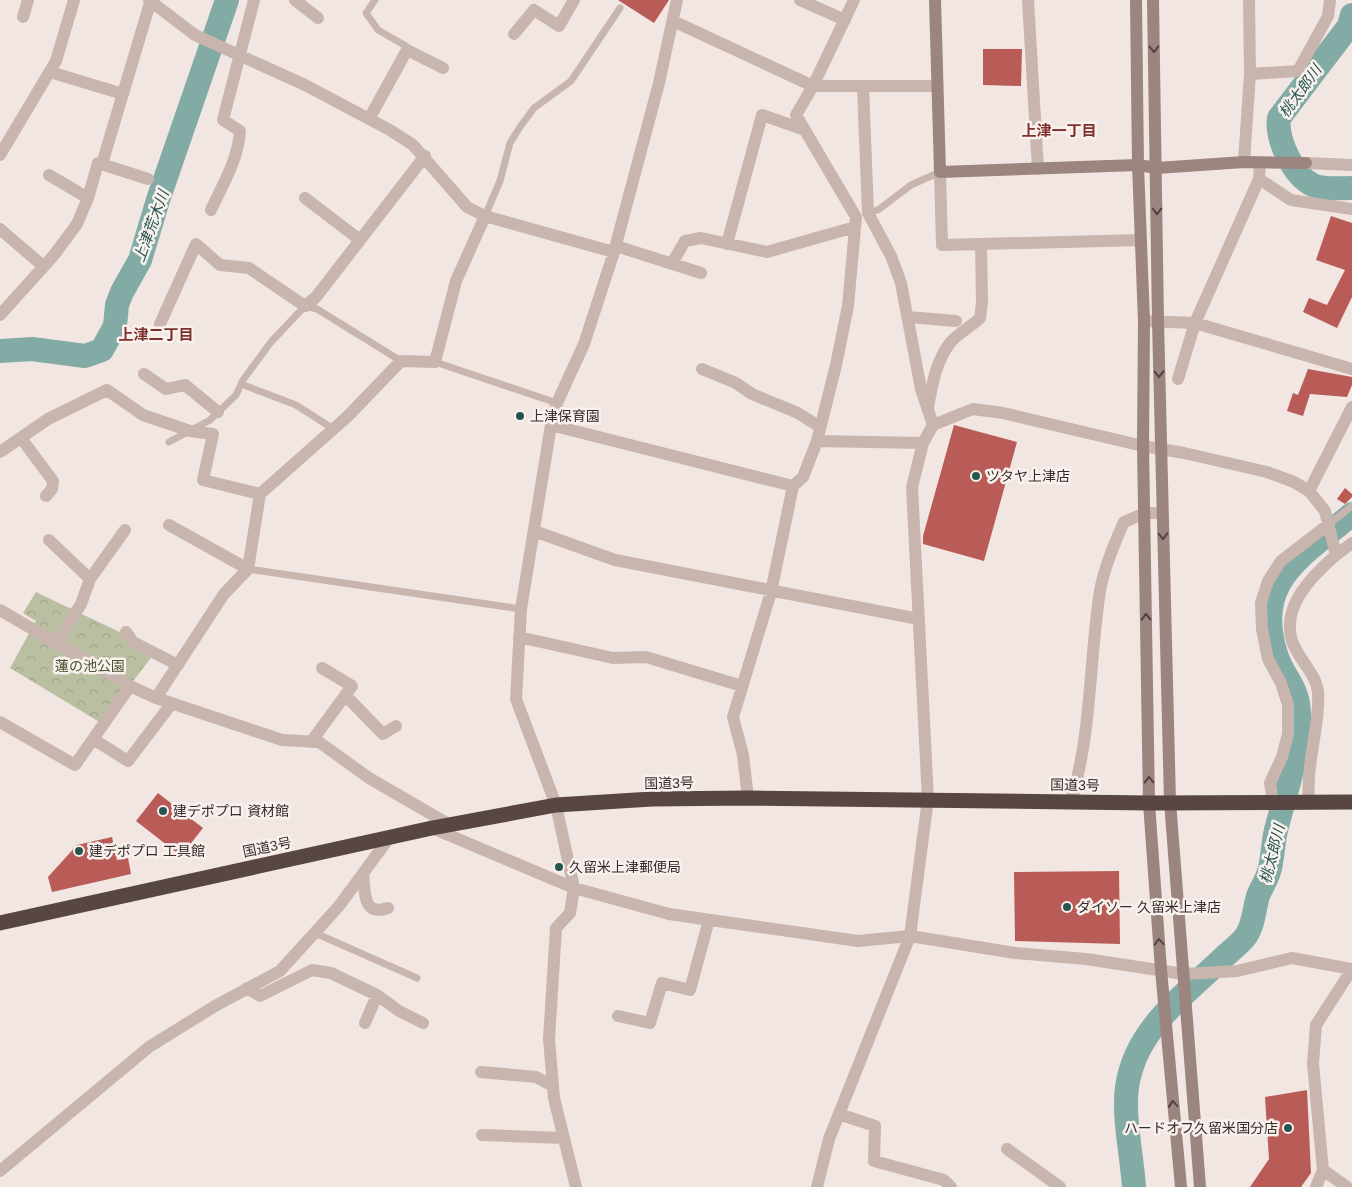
<svg xmlns="http://www.w3.org/2000/svg" width="1352" height="1187" font-family="Helvetica,'Noto Sans JP',sans-serif">
<defs>
<pattern id="forest-crowns" width="20" height="18" patternUnits="userSpaceOnUse" patternTransform="scale(1.25)"><rect width="20" height="18" fill="#bbbfa2"/><path d="M2 6a3 3 0 1 1 6 0M12 15a3 3 0 1 1 6 0" fill="none" stroke="#a1a48c"/></pattern>
</defs>
<rect width="100%" height="100%" fill="#f1e6e1"/>
<!-- forest -->
<path fill="url(#forest-crowns)" d="M36,592L157,650L101,723L10,668L36,621L23,613Z"/>
<g fill="none" stroke-linecap="round" stroke-linejoin="round">
<!-- river -->
<path stroke="#83aba5" stroke-width="24" d="M1352,15L1349,26L1279,118C1276,139 1293,176 1313,185C1323,190 1341,188 1352,188
M0,351L32,349L85,356L102,350L115,326L117,305L122,292L140,260L158,200L227,0
M1134,1187C1132,1156 1123,1117 1127,1087C1135,1030 1182,997 1221,960C1229,952 1239,945 1246,936C1254,924 1254,909 1258,896C1262,886 1268,878 1270,868C1273,855 1273,842 1276,830C1286,791 1300,753 1299,713C1298,686 1284,678 1277,657C1251,581 1302,557 1352,514"/>
</g>
<!-- building -->
<path fill="#b95b57" d="M618,0H669L654,23Z
M983,49H1022L1021,86L983,85Z
M1331,216L1352,223V297L1337,328L1303,312L1309,298L1327,305L1345,270L1316,260Z
M1308,369L1352,377V385L1347,397L1310,394L1303,416L1287,411L1293,393L1298,395Z
M954,425L1017,442L984,561L923,544V536Z
M1345,488L1352,494V497L1345,504L1337,499Z
M158,793L203,828L181,856L136,821Z
M112,837L117,860L128,858L131,874L52,892L48,877L77,845Z
M1119,871L1120,944L1015,941L1014,872Z
M1307,1090L1311,1173L1301,1187H1250L1269,1159L1265,1097Z"/>
<g fill="none" stroke-linecap="round" stroke-linejoin="round">
<!-- lane -->
<path stroke="#c8b5ae" stroke-width="7" d="M375,0L366,13L378,30L406,46L407,50
M868,213L878,210L911,185L940,172
M485,216L500,181L510,143L520,127L534,108L571,81L620,8
M435,362L557,403
M241,384L296,405L332,428
M169,442L210,420L236,395L243,380L271,342L305,306L317,309L401,361
M1329,524L1352,506
M248,569L521,609
M315,933L417,978"/>
<!-- street -->
<path stroke="#c8b5ae" stroke-width="12" d="M149,0L195,35L305,85L390,130L413,145L467,207L485,216L614,252
M295,0L318,18
M800,0L845,20
M1028,0L1038,169
M23,17L28,0
M673,21L813,86H936
M514,34L534,10L559,26L574,0
M50,72L123,94
M1250,74L1298,71L1328,16L1330,0
M863,87L868,213L891,256L901,283L921,389L933,425
M369,119L407,50L443,68
M0,155L56,61L74,0
M1244,162L1250,74L1249,0
M1306,163L1352,165
M102,164L150,3
M940,172L942,245L1141,240
M49,175L88,198
M1259,179L1291,200L1352,209
M305,198L360,240
M211,210C223,184 238,160 240,131L223,120L254,0
M0,229L43,266
M727,244L762,115L805,130
M616,246L701,273
M672,263L685,241L701,238L767,252L855,227
M0,315L54,255L77,224L88,198L98,163L148,179
M908,317L956,321
M1144,321L1195,323L1352,369
M160,324L196,244L220,265L249,268L305,306L316,297L425,156
M702,369L736,383L752,394L798,413L820,427
M144,374L166,389L185,385L218,412
M1178,379L1195,323L1259,179L1260,163
M928,407C932,385 936,361 950,343C958,333 971,327 980,318L982,302L981,244
M551,425L793,486
M21,438L53,481L52,489L46,496
M817,441L923,443
M0,452L48,419L107,390L143,415L190,431L213,434L203,480L260,494
M1309,491L1352,407
M169,525L248,569
M534,531L615,560L919,619
M49,540L90,579L81,604L56,643
M90,579L125,530
M0,610L130,686L156,698L282,740L319,742L369,778L450,825
M126,632L133,642L178,665
M519,637L613,658L646,657L742,686
M345,695L383,734L396,726
M156,698L224,594L248,569L260,494L348,416L401,361L435,362L456,281L485,216
M0,722L75,765L130,686
M93,739L128,761L172,703
M311,742L352,686L322,668
M748,798L743,755L733,717L771,592L793,486L803,477L817,441L836,365L848,306L856,217L796,115L813,86L854,0
M1071,801C1092,733 1089,661 1100,591C1104,568 1114,544 1124,522L1145,513H1162
M1273,802L1270,783L1282,757L1288,734V705L1281,683L1268,659L1262,629L1261,603L1268,581L1281,561L1329,524
M1308,802C1309,791 1308,779 1310,768C1312,743 1320,717 1318,692C1316,673 1298,659 1292,641C1281,606 1313,575 1336,555
M432,828L574,888L669,914L858,941L910,936L1015,953L1086,959L1184,974L1237,971L1292,958L1352,969
M363,873C365,891 362,917 388,908
M247,988L260,996L312,970L331,973L377,995L365,1023
M377,995L399,1011L423,1023
M618,1016L650,1023L662,983L690,990L709,920
M481,1072L536,1077L553,1086
M839,1114L875,1126L874,1161L944,1180L951,1187
M482,1135L564,1138
M1007,1149L1060,1187
M1323,1170L1347,1187
M0,1171L149,1047L215,1006L280,971L339,906L389,838
M576,1187L554,1098L549,1039L556,928L570,913L574,888L556,805L516,699L521,609L551,425L557,403L584,344L614,252L659,83L677,0
M817,1187L829,1139L910,936L928,799L912,487L923,443L933,425L973,409L1003,413L1143,446L1184,453L1267,472L1294,482L1309,491L1325,511L1336,555L1352,543
M1316,1187L1323,1170L1313,1064L1316,1025L1352,969"/>
<!-- secondary -->
<path stroke="#9c847f" stroke-width="12" d="M935,0L940,172L1138,165L1157,168L1244,162L1306,163
M1136,0L1138,165L1144,321L1143,446L1149,803L1161,970L1181,1187
M1153,0L1158,321L1170,802L1200,1187"/>
<!-- highway -->
<path stroke="#574644" stroke-width="15" d="M0,923L432,828L556,805L652,799L748,798L1149,803L1352,802"/>
</g>
<!-- one-way arrows -->
<defs><path id="oneway-chevron" d="M-2-3.5L2.5 0L-2 3.5" fill="none" stroke-width="1.6" stroke-linecap="round" stroke-linejoin="round" transform="scale(1.25)"/></defs>
<g stroke="#504341">
<use href="#oneway-chevron" transform="translate(1154 49) rotate(89)"/>
<use href="#oneway-chevron" transform="translate(1157 211) rotate(90)"/>
<use href="#oneway-chevron" transform="translate(1159 374) rotate(89)"/>
<use href="#oneway-chevron" transform="translate(1163 536) rotate(88)"/>
<use href="#oneway-chevron" transform="translate(1146 617) rotate(-91)"/>
<use href="#oneway-chevron" transform="translate(1149 780) rotate(-91)"/>
<use href="#oneway-chevron" transform="translate(1159 942) rotate(-94)"/>
<use href="#oneway-chevron" transform="translate(1173 1104) rotate(-95)"/>
</g>
<!-- markers -->
<g fill="#25554e" stroke="#f9f1ed" stroke-width="2">
<circle cx="520" cy="416" r="5"/>
<circle cx="976" cy="476" r="5"/>
<circle cx="163" cy="811" r="5"/>
<circle cx="79" cy="851" r="5"/>
<circle cx="559" cy="867" r="5"/>
<circle cx="1067" cy="907" r="5"/>
<circle cx="1288" cy="1128" r="5"/>
</g>
<g text-anchor="middle" dominant-baseline="central" stroke-width="5" stroke-linejoin="round" paint-order="stroke">
<!-- poi labels -->
<g font-size="14" fill="#372d2c" stroke="#f9f1ed" text-anchor="start">
<text x="530" y="416">上津保育園</text>
<text x="986" y="476">ツタヤ上津店</text>
<text x="173" y="811">建デポプロ 資材館</text>
<text x="89" y="851">建デポプロ 工具館</text>
<text x="569" y="867">久留米上津郵便局</text>
<text x="1077" y="907">ダイソー 久留米上津店</text>
<text x="1278" y="1128" text-anchor="end">ハードオフ久留米国分店</text>
</g>
<!-- park labels -->
<g font-size="14" fill="#4e5332" stroke="#f9f1ed">
<text x="90" y="666">蓮の池公園</text>
</g>
<!-- street labels -->
<g font-size="14" fill="#372d2c" stroke="#f9f1ed">
<text transform="translate(669 783) rotate(-1)">国道3号</text>
<text transform="translate(1075 785) rotate(1)">国道3号</text>
<text transform="translate(267 847) rotate(-12)">国道3号</text>
</g>
<!-- water labels -->
<g font-size="15" font-style="italic" fill="#25554e" stroke="#f9f1ed">
<text transform="translate(1300 91) rotate(-54)">桃太郎川</text>
<text transform="translate(151 226) rotate(-70)">上津荒木川</text>
<text transform="translate(1272 854) rotate(-76)">桃太郎川</text>
</g>
<!-- neighbourhood labels -->
<g font-size="15" font-weight="bold" fill="#7e302d" stroke="#f9f1ed">
<text x="1059" y="130">上津一丁目</text>
<text x="156" y="334">上津二丁目</text>
</g>
</g>
</svg>
